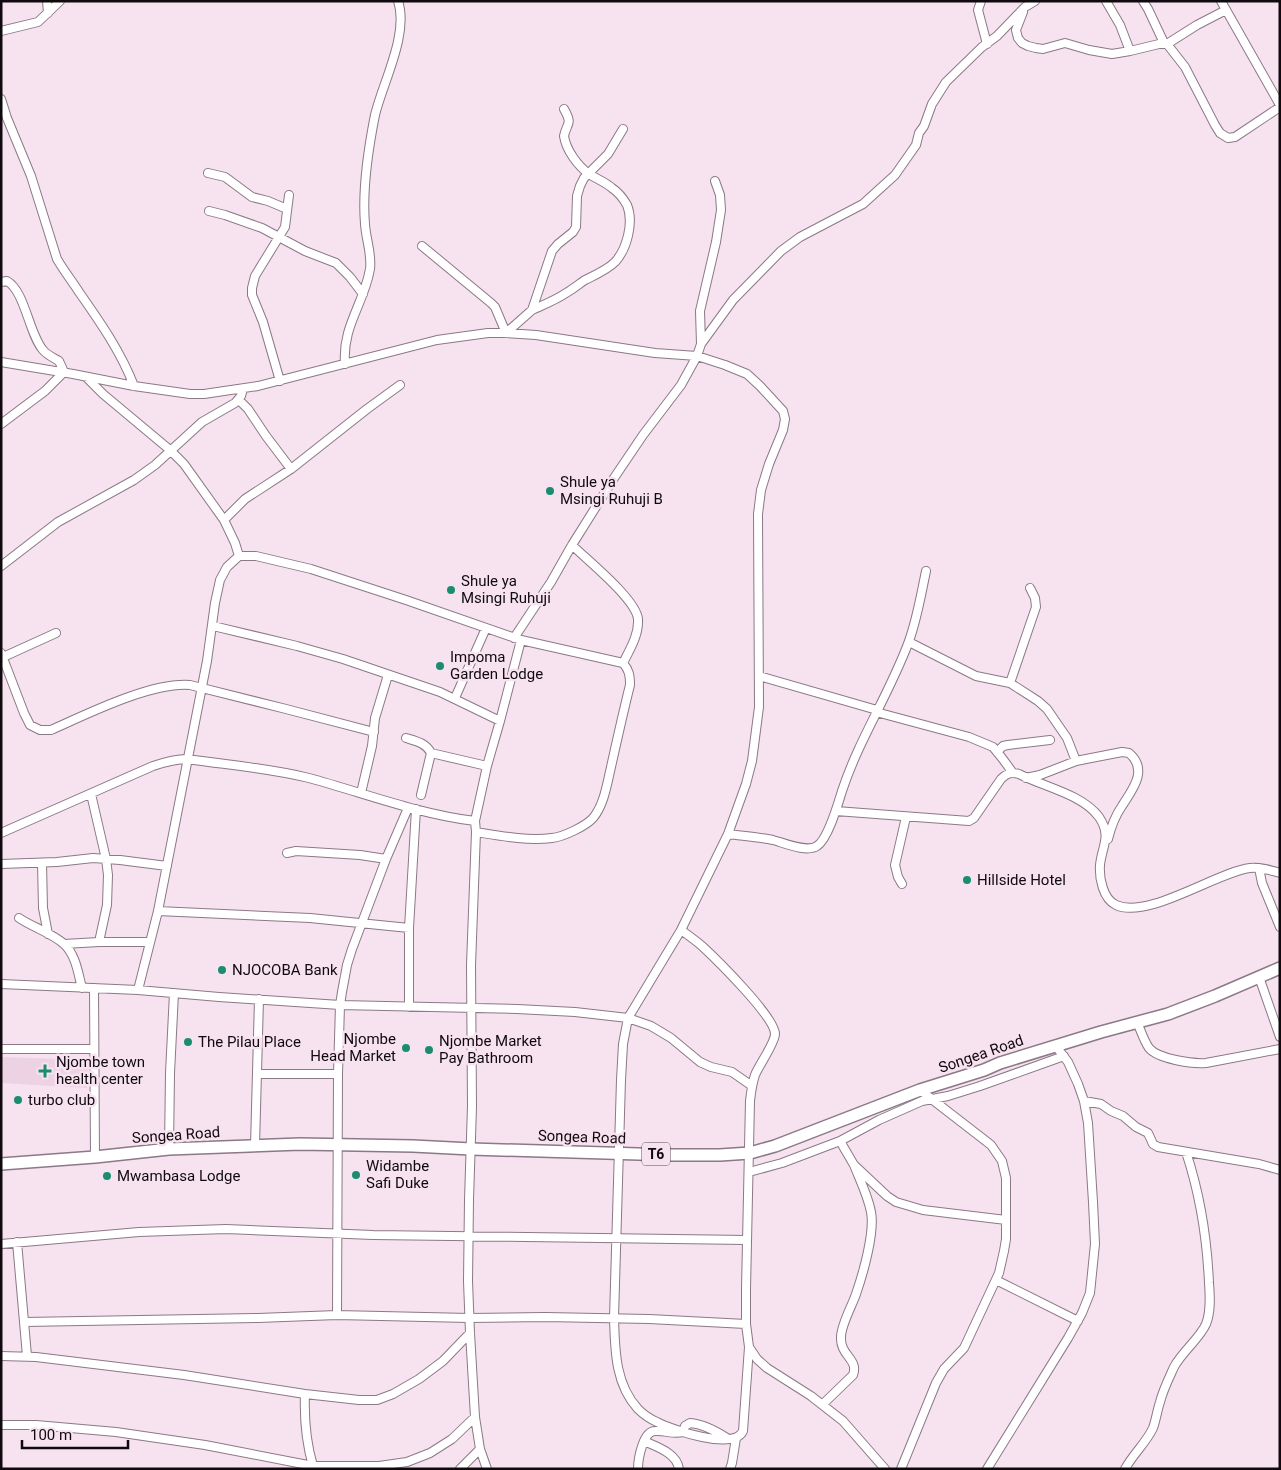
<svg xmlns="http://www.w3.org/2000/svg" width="1281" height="1470" font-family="Roboto,sans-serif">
<rect width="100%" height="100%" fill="#f7e2f0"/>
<!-- built -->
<path fill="#ecd2e3" d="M1,1057L88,1060L87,1088L1,1083Z"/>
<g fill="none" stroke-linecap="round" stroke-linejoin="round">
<defs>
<path id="minor" d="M47,1L48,13
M981,1L978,10L987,44
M1106,1L1120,25L1130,51
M1143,1L1148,9L1164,43
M1221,1L1280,105
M1023,12L1016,30L1018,38L1022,43L1028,46L1036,48L1043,49L1065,43L1089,50L1112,54L1130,51L1159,44H1167L1185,67L1215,125L1220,133L1228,138L1235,137L1280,107
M1,31L38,22L60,1
M1167,44L1197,25L1226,10
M1,99L7,118L31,176L57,259C64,271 72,281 79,292C100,322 121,352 134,386
M208,173L225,177L252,197L268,201L287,209
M209,211L225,215L262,228L305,251L336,263L350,277L363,294
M422,246L491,303L495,307L506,333L532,310L552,251L558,244L573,232L576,227L577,196L580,186L584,178L608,154L623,129
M1,282L7,281C25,291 29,334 43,350C47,355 54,358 59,361L64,372L45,391L1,424
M532,310C543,305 556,300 566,293C573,289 579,284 585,280C595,275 607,270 615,262C627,249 634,222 627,205C623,198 618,192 612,188C605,182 597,179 589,174C578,166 566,150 564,136C567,122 573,125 564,109
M701,344L700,311L716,242L721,210L720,195L715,181
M1,362L73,374L134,386L190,394H204L258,386L437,340L488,333H506L536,335L655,353L697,356L725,365L747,374L760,386L783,411L785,419L783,430L769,464L761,490L758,514L759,707L752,761L746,784L728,834L681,930L628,1018L623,1044L621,1080L614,1318C615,1350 615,1384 638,1409C643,1414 650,1419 657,1422C672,1430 734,1451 743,1431L749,1347
M345,364C342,326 364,304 370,269C372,254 366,240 365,224C362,189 368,150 375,115C383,82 409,34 398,1
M86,377L103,394L170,450L184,464L224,520L235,543L239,556
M280,381L263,322L252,295V288L255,276L285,227L289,195
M239,400L248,409L266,436L291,469
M224,520L245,499L291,469L367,409L400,385
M572,545C587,560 636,599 638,619C639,635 630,649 623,663
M1,566L58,522L134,480L155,465L202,422L235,403L241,396L243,389
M213,626L297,646L343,659L440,692L500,721
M514,638L551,582L572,545L614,478L643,435L681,385L697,356L701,344L733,300L781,251L800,237L863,204L895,175L916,145L919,133L924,126L932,104L946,82L982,47L997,36L1025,7L1035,1
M909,642L976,676L1010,683L1038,701L1047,709L1067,738L1076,761
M1,653L24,713L30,725L40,730H51C87,714 151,682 190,685L286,709L374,732
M1,658L56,633
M759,676L877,710
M1010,683L1036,607L1035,598L1030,588
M455,698L486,628
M876,712L969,737L993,747L1002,758L1013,773
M406,738C416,741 426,743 431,753L487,766
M997,752L1003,746L1008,745L1050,740
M1026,778L1040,775L1076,761L1122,752L1129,753C1149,770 1132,790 1122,806C1115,816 1111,827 1108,839
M361,793L372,746L375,718L388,675
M91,794L106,859L108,875L107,905L99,942
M421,795L431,753
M836,811L969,821L974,818L1001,779C1007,773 1011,772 1019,774C1044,787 1082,794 1099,817C1112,836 1102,846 1100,865C1099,878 1103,899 1116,905C1147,920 1217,872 1250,868C1260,867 1270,870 1280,873
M1,833L153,766C165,762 175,759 187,759C228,765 269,768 309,778C364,793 418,814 475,821
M728,834C743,836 758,837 773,840C784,843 807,853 817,846C828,839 838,804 842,791C859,739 890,693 909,641C917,619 921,595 926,571
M287,853L296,851L360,855L386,859
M42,863L43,908L48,934
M1,864L57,862L93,858L120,860L167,866
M1259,868L1262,883L1280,927
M902,884L898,877L895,865L906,817
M158,911L310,918L409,928
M19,918C32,927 52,933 64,944C76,955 78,973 82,988
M681,930C688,935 695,940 702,946C716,959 775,1017 775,1034C775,1043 759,1065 755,1075C752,1084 751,1092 750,1101L746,1289V1324L749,1347L757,1359L767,1368L811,1396L843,1421L885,1469
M64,944L99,942H150
M1259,977L1280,1037
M1,984L138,990L219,997L340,1005L517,1009L575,1012L628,1018L651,1026L671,1038L700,1062L711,1067L732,1072L752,1086
M94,988L95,1157
M138,990L158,911L207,661L215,603L220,580L227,567L239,556H256L311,569L406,600L521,640L623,663C629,670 630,675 630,685C623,713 617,740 611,767C607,784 604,805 593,818C586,826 563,837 552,838C527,841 501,836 476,832
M409,1007V928L416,809
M1137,1022C1141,1031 1144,1041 1149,1048C1158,1059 1192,1064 1206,1063L1280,1049
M1,1049H93
M257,1074H338
M1084,1101L1101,1104L1111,1111L1123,1116L1136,1127L1148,1133L1153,1144L1158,1147L1259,1164L1280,1170
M840,1141L854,1165L887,1196L896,1202L923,1210L1006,1220
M255,1146L259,999
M169,1149L170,1073L174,993
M749,1172L782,1163L840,1141L879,1120L922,1101L948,1096L980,1086L1064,1056
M17,1242L27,1356
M1,1244L139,1232L226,1229L373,1235L747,1240
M996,1280L1078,1321
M337,1315L338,1074L340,1005L342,992L347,965L352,949L386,859L408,808
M24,1322L258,1318L337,1315L469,1318L545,1317L649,1319L746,1324
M1,1356L36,1357L184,1375L305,1394L359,1400H377L393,1394L419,1379L443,1361L470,1333
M305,1394C304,1419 306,1442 313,1466
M823,1404L853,1375C859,1359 840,1356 841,1337C841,1325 852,1306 856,1294C863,1274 875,1232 871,1212C868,1196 860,1180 854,1165
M1,1425H36L116,1432L205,1445L313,1466H379L407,1462L430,1453L452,1439L475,1417
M644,1441C657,1447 677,1453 679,1469
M460,1469L480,1449
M487,1469L480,1449L475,1417L470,1333L468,1281L469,1200L472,1106L471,965L476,832L475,821L487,766L500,721L521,640
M638,1469C638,1459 643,1431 655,1431C665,1430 673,1435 683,1432L685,1426L690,1423C703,1424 716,1431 727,1438
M730,1469L732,1463L736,1438
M901,1469L936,1383L944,1369L964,1348L999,1273L1004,1251L1006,1239V1178L1002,1161L991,1145L920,1090
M987,1469L1068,1338L1082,1313L1090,1293L1095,1244L1093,1202L1088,1123L1084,1101L1078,1084L1068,1062L1055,1045
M1125,1469C1133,1454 1146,1443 1153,1428C1156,1420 1157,1411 1160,1402C1163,1390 1169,1378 1174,1367C1182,1352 1200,1338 1206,1324C1211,1312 1210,1296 1209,1283C1207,1239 1200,1194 1186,1152"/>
<path id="highway" d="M1,1164L95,1157L169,1149L300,1144L413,1146L471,1149L671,1155H720L750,1153L775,1146L920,1090L984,1070L1000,1063L1101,1032L1168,1014L1215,996L1280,968"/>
</defs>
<!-- minor casing -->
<use href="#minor" stroke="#8b7985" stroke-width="10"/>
<!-- highway casing -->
<use href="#highway" stroke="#8b7985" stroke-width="14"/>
<!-- minor -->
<use href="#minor" stroke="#fff" stroke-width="8"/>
<!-- highway -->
<use href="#highway" stroke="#fff" stroke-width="11"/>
</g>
<!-- markers -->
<g fill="#1a8d6e" stroke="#f7e2f0" stroke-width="2">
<circle cx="550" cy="491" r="5"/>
<circle cx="451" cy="590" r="5"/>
<circle cx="440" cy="666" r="5"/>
<circle cx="967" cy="880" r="5"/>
<circle cx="222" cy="970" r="5"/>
<circle cx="188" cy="1042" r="5"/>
<circle cx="406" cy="1048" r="5"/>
<circle cx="429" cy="1050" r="5"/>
<path d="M42.5 1063.5h5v5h5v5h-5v5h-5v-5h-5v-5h5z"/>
<circle cx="18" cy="1100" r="5"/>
<circle cx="356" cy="1175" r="5"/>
<circle cx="107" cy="1176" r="5"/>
</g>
<g text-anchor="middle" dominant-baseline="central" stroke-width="5" stroke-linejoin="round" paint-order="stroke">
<!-- shield labels -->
<rect fill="#f7e2f0" stroke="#554b52" stroke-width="1" x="642" y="1142.5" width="28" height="23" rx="4"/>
<g font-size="14" font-weight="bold" fill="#100a0e">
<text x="656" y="1154">T6</text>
</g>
<!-- poi labels -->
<g font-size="15" fill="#100a0e" stroke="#f7e2f0" text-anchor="start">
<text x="560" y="482">Shule ya<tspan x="560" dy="17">Msingi Ruhuji B</tspan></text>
<text x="461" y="581">Shule ya<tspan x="461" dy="17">Msingi Ruhuji</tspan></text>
<text x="450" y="657">Impoma<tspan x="450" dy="17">Garden Lodge</tspan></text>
<text x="977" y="880">Hillside Hotel</text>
<text x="232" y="970">NJOCOBA Bank</text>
<text x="396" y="1039" text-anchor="end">Njombe<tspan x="396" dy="17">Head Market</tspan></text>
<text x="439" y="1041">Njombe Market<tspan x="439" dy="17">Pay Bathroom</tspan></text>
<text x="198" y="1042">The Pilau Place</text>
<text x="56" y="1062">Njombe town<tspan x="56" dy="17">health center</tspan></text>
<text x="28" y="1100">turbo club</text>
<text x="366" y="1166">Widambe<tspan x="366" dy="17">Safi Duke</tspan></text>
<text x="117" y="1176">Mwambasa Lodge</text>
</g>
<!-- street labels -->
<g font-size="15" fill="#100a0e" stroke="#f7e2f0">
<text transform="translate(981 1054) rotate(-19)">Songea Road</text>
<text transform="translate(176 1135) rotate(-4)">Songea Road</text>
<text transform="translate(582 1137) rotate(2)">Songea Road</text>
</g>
</g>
<!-- border -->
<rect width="1281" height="1470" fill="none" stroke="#100a0e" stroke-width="5"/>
<!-- scale -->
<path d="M22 1440v8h106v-8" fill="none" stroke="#100a0e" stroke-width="2.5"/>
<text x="30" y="1440" font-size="15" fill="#100a0e" stroke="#f7e2f0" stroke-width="4" paint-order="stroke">100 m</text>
</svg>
